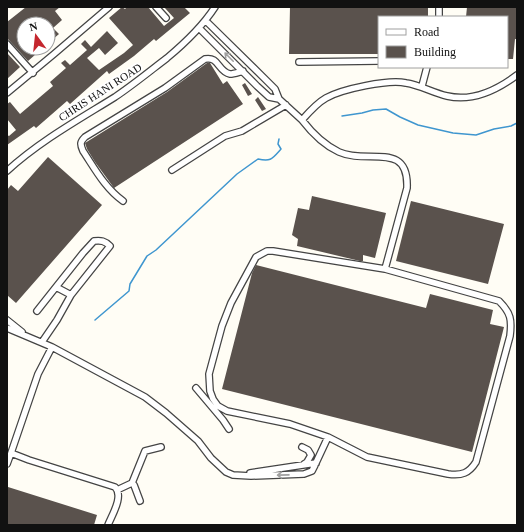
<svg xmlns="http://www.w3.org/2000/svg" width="524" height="532" font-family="'Times New Roman',serif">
<rect width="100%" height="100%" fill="#fffdf5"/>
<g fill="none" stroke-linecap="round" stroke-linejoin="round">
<!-- stream -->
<path stroke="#3f96cf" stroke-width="1.5" d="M342,116L362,113L373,110L386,109L400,117L418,125L453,133L476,135L494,129L511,126L517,123
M95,320L129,291L130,284L147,256L156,250L237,174L258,159C271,162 272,159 281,149L278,144L279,139"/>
</g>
<!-- building -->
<path fill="#5a524d" d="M26,7H60L55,11L62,20L53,28L59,34L52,40L48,35V24H24V48H43L28,61L7,38V22Z
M122,7L125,9L127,7H148L164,26L174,18L164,7H184L190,13L156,41L154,39L134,56L109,74L107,71L70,104L67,101L36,128L34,126L7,145V135L9,136L16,130L7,119V104L10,102L20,114L53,86L50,82L66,68L61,63L65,60L70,65L87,50L81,44L85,40L91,47L107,31L118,43L105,55L99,48L87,58L99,70L124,53L133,45L109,18Z
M290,7H428V17H379V54H289Z
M467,7H517V39H515L513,59H507V17H466Z
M7,53L20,67L7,79Z
M207,63H210L223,84L227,81L243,104L114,188L95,162L87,149L85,143L167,92Z
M245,83L252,94L248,96L242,85Z
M258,97L266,109L262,111L255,100Z
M48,157L102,205L16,303L7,295V190L11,185L18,191Z
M312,196L386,213L375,258L363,255V261H360L297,246L298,239L292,235L298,208L309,210Z
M411,201L504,224L488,284L396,261Z
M256,265L426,308L430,294L493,310L490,324L504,327L472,452L222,389L252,273Z
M8,487L97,515L94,525H7Z"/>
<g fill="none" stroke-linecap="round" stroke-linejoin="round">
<defs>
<path id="minor" d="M156,7L166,18
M439,7V17
M206,21L268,82L275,89L279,99L302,120C309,112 317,103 326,98C342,89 389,79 406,83C420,85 433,93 447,96C472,102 497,90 517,75
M199,28L257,86L269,97L279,99
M7,44L33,73
M299,62L379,61
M422,86L427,67
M7,93L54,54L109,7
M302,120C312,133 324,145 339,152C367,165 409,140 407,188L385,269
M172,170L225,136L242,131L286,105
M7,171C40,141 78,120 115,97C133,85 150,71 167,58C185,43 202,27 215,7
M123,201C105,188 95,169 83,151C80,144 80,142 85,137L165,88L205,59C219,56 218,72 230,74C234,74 239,72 243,71
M267,251H273L385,269L499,301C511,313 512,320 510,336L476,462C469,473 462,476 448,474L367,457L328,437L290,424L227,411L218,406L213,399L210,391L209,374L222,326L231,303L256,257Z
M37,311L56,287L71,295
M7,320L22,332
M7,328L52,347L145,397L166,413L198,441L211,458L226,472L233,475L251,476L304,474L312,471L314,467L328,437
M42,342L57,320L71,295L110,246C105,241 101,240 94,241L83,253L56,287
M52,347L38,374L11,453L29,460L115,487C124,496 112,515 108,525
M196,388L223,420L229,429
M302,447L308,450L311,455L307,462L304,464
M7,464L11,453
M250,473L316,463
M132,483L134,485L140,501
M117,490L132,483L145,451L161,447"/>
</defs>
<!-- minor casing -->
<use href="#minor" stroke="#444" stroke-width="8"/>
<!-- minor -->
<use href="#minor" stroke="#fff" stroke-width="5.5"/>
</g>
<!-- one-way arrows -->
<defs><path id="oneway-shaft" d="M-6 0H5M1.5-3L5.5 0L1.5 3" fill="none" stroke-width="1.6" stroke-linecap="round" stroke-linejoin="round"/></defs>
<g stroke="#a0a0a0">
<use href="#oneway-shaft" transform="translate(229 57) rotate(-135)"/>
<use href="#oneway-shaft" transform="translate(283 475) rotate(179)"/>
</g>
<g text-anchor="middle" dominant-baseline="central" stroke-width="4" stroke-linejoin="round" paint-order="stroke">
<!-- street labels -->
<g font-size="11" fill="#111" stroke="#fff">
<text transform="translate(100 92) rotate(-33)">CHRIS HANI ROAD</text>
</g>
</g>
<!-- border -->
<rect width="524" height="532" fill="none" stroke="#111111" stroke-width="16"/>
<!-- legend -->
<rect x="378" y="16" width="130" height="52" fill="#ffffff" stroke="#a0a0a0"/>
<rect x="386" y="29" width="20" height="6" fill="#ffffff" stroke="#a0a0a0"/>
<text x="414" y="36" font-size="12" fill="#111111">Road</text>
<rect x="386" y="46" width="20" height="12" fill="#5a524d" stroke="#a0a0a0"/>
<text x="414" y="56" font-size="12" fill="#111111">Building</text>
<!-- north arrow -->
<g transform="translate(36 36) rotate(345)"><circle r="19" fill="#ffffff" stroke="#a0a0a0"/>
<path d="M0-3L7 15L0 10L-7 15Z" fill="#c4262e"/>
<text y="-6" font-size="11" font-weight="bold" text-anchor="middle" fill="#111111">N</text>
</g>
</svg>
